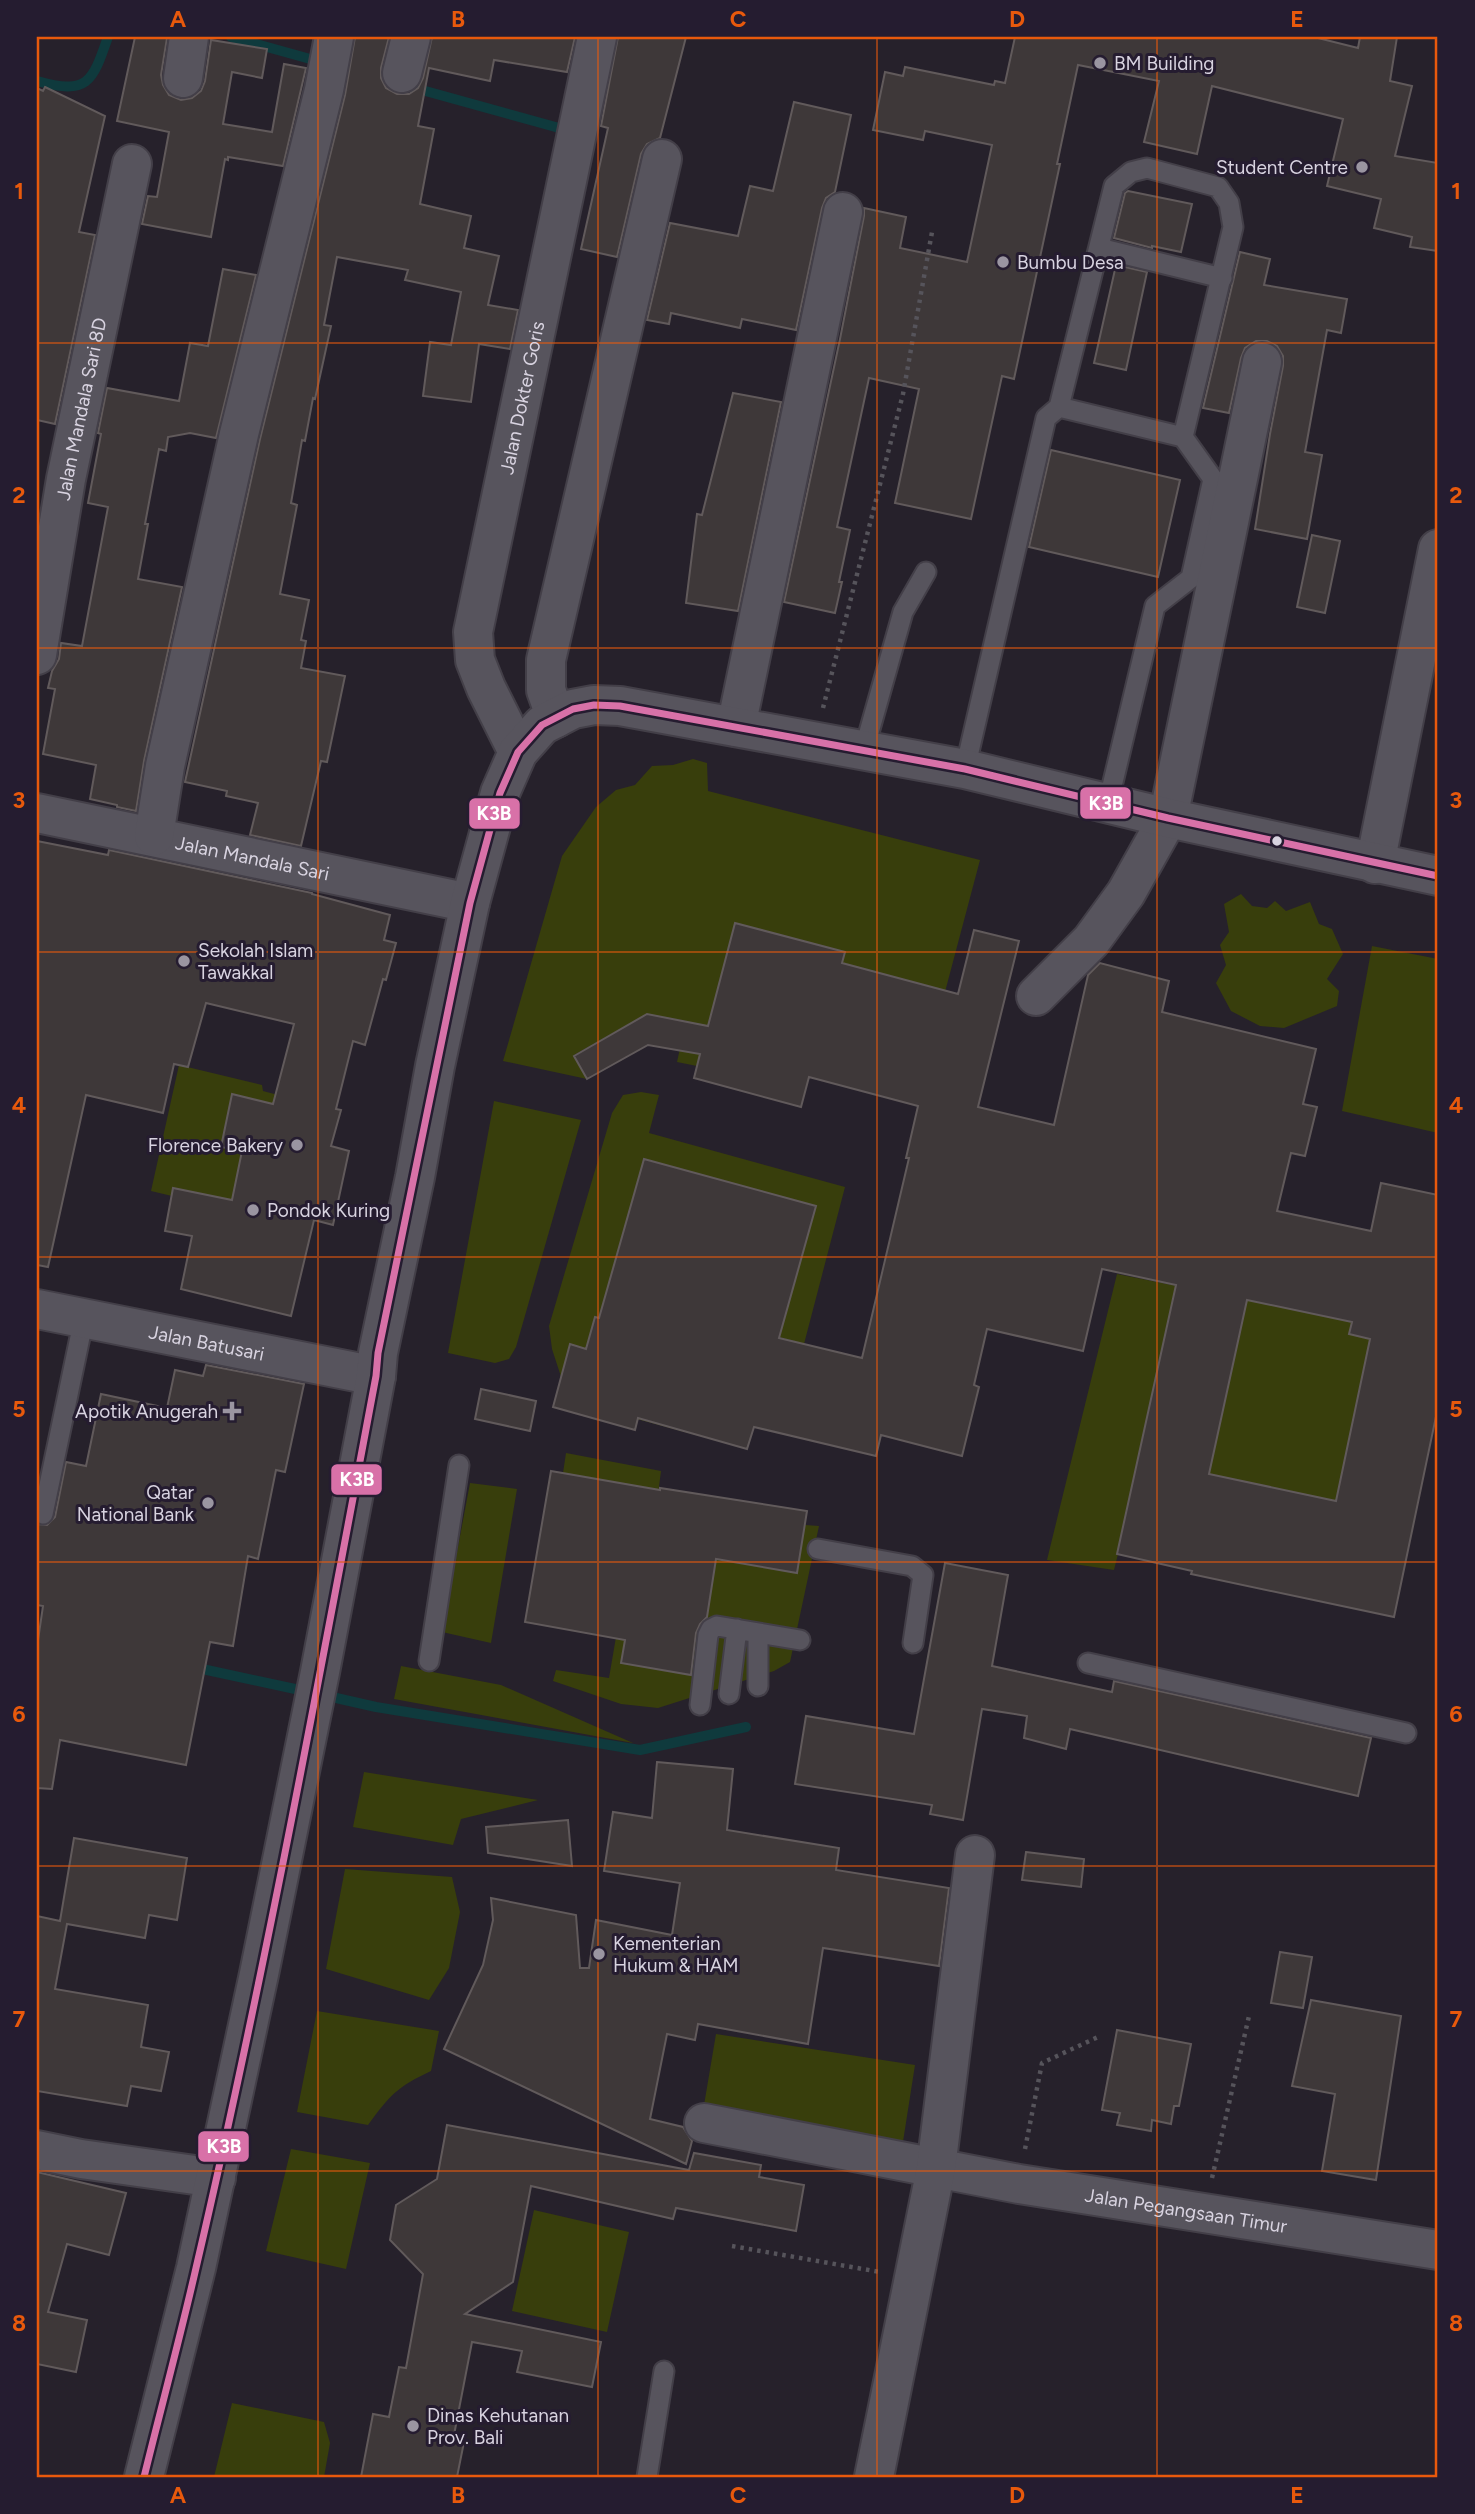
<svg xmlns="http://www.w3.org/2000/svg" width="1475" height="2514" font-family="Figtree,sans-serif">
<rect width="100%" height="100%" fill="#26212b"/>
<!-- green -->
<path fill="#383e0c" d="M693,759L707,763L708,791L980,860L915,1105L908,1104L935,1000L842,963L845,952L735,923L697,1066L677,1062L686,1021L647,1014L574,1055L587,1079L503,1061L562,856L596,807L616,790L635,785L652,766L673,765Z
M1241,894L1252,906L1267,908L1275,901L1286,911L1310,902L1319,924L1332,929L1343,954L1327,979L1339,991L1337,1006L1284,1028L1260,1026L1231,1011L1216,983L1226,965L1220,945L1229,932L1224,904Z
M1372,946L1438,959V1133L1342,1111Z
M179,1065L262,1085L263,1091L278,1095L275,1104L232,1095L221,1146L242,1151L232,1200L172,1196L151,1191Z
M641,1092L659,1095L649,1133L845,1187L804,1344L779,1337L747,1449L637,1419L566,1392L552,1349L549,1326L612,1113L623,1095Z
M494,1101L581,1120L516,1347L509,1359L495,1363L448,1353Z
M1117,1274L1352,1321L1350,1334L1438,1352V1407L1394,1617L1191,1574L1192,1570L1118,1554L1114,1570L1047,1560Z
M566,1453L661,1471L651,1549L797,1573L805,1525L819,1526L790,1662L774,1671L658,1708L621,1704L553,1681L556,1670L609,1678L616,1637L563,1473Z
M470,1483L517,1489L491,1643L442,1632Z
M401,1666L501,1685L633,1743L394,1699Z
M364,1772L538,1800L461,1819L453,1845L353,1827Z
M345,1869L452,1877L460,1912L449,1968L429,2000L326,1969Z
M317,2011L439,2031L431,2071C397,2087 390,2095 368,2125L297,2112Z
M716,2034L915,2065L902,2148L702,2117Z
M291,2149L370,2163L346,2269L266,2251Z
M534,2210L629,2232L607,2332L512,2311Z
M232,2403L324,2422L330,2443L324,2477H214Z"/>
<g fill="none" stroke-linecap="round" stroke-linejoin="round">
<!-- stream -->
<path stroke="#0f3a3d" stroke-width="10" d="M231,37L321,62
M335,66L570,131
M37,81C88,95 92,83 108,37
M193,1667L309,1692
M323,1695L376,1707L640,1750L746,1727"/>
</g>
<!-- building -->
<path fill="#3e3839" stroke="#615a5b" stroke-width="2" fill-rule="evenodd" d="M135,37L167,38L161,75L163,85L169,95L181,100L192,98L201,91L205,81L211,40L267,49L262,78L232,72L223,124L272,132L284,64L306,68L283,166L228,157V160L225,159L211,237L142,224L148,196L157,197L169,132L117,121Z
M355,37H389L381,68V78L386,88L397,94H409L418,88L423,78L432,37H575L567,72L494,60L490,81L429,68L418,126L434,129L420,204L471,216L464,248L499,256L488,305L518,310L510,349L479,344L471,402L423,396L430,342L451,345L461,292L405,280L408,270L337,257L324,325L331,326L315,399L313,398L305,441L302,440L291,503L297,505L280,594L309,600L301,640L306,641L301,668L345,676L327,762L321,761L301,846L250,835L258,803L226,796L227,791L185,782L260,439L345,95Z
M618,37H686L660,138L647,144L641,154L617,257L581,249L608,128L601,126Z
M1015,37H1314L1358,48L1360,37H1397L1390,81L1412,86L1395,156L1438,163V251L1410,247L1412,237L1374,228L1381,199L1327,186L1343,119L1212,86L1197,154L1144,142L1159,81L1078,65L1057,164H1060L1014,379L1002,376L971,519L895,503L919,389L869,378L837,527L850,530L839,582H842L835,613L784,602L840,339L864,216V208L906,217L900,248L967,262L992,145L925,131L923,140L873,130L885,72L903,76L905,67L994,85L995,81L1005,83Z
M45,87L105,116L79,232L95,235L55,424L37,420V88L43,91Z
M794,102L851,115L835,192L826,198L822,208L796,330L742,319L740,328L671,313L669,324L647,320L670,223L738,236L750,186L773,191Z
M1128,191L1192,204L1181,252L1152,246V248L1114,238L1125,193Z
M1240,252L1270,259L1264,285L1347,299L1341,333L1327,330L1305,452L1322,455L1307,539L1255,529L1270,434L1283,366V356L1277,346L1267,341H1256L1245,348L1241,358L1229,413L1203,408Z
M1116,265L1147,272L1126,370L1094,363Z
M223,269L256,275L216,438L190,433L168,437L166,451L159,449L145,524H148L138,579L182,587L144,761L136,811L117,807V805L90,799L96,765L43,754L55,689L48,688L52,671L59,659L61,643L82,646L108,507L88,503L101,434L98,433L107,388L179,401L190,343L208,346Z
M733,393L781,402L738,611L686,603L697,514L702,515Z
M1051,450L1180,480L1158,577L1029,547Z
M1312,535L1340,541L1325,613L1297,607Z
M37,841L108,855L109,850L312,893V894L390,915L384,940L396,943L386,980L383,979L365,1045L353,1041L336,1109L341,1110L331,1146L349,1151L333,1225L314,1220L291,1316L181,1289L192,1236L165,1231L173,1188L232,1200L242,1151L221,1147L232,1094L273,1104L294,1024L206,1003L188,1067L174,1064L163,1113L86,1095L48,1267L37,1265Z
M735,923L845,952L842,963L958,994L974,930L1019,941L978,1107L1054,1125L1088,975L1100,963L1169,981L1162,1012L1316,1049L1303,1104L1317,1107L1305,1156L1291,1153L1277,1211L1371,1231L1381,1183L1438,1195V1407L1394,1617L1191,1574L1192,1571L1117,1554L1176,1285L1102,1269L1083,1351L987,1329L974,1385L979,1387L962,1456L881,1435L876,1456L754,1427L747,1449L638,1418L635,1430L553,1407L570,1344L586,1349L595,1317L599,1318L644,1159L816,1206L779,1338L862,1358L909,1158H906L918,1106L809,1077L801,1107L694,1078L700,1054L648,1045L587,1079L574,1056L647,1014L708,1026ZM1247,1300L1352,1322L1349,1334L1370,1339L1336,1501L1209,1474Z
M206,1365L304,1384L285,1472L276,1470L258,1559L248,1556L233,1646L210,1642L186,1765L60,1740L52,1789L37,1788V1647L43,1606L37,1605V1524L47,1525L55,1517L66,1462L86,1466L101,1394L167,1408L175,1370L203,1376Z
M481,1389L536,1401L530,1431L475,1419Z
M551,1471L660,1490V1488L807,1511L797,1573L716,1559L707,1617L700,1624L696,1633L691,1675L621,1663L625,1640L525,1622Z
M945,1563L1008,1575L992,1666L1112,1692L1114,1681L1371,1738L1358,1796L1070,1729L1066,1749L1024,1738L1027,1716L982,1709L963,1820L930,1814L932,1805L795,1784L806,1716L914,1734Z
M657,1762L733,1769L727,1830L839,1848L836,1870L949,1888L939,1966L823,1948L808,2044L698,2024L695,2040L667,2034L650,2119L683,2127L692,2141L686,2164L444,2049L483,1965L493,1920L491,1898L576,1915L580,1968H589L596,1920L672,1935L680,1883L604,1871L613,1812L652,1818Z
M568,1820L572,1866L488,1853L486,1827Z
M74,1838L187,1858L177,1920L149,1915L145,1938L67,1924L55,1989L148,2005L141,2047L169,2052L161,2091L131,2086L127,2106L37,2091V1916L60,1921Z
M1026,1852L1084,1859L1081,1887L1022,1880Z
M1280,1952L1312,1957L1303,2008L1271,2003Z
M1311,2000L1401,2016L1376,2180L1322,2171L1335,2094L1292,2086Z
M1117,2030L1191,2044L1179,2106H1174L1171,2124L1152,2120L1151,2131L1117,2125L1120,2113L1102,2110Z
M447,2125L689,2170L694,2153L761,2165L759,2177L804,2185L796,2231L676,2208L673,2219L531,2186L513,2282L465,2314L601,2342L592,2387L517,2372L522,2351L472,2342L454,2435L465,2437L457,2477H361L373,2414L389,2417L399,2367L406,2368L423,2274L390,2240L396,2205L437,2179Z
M37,2172L126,2193L109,2255L67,2244L48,2312L87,2320L76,2372L37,2364Z"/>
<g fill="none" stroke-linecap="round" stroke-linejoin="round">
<defs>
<path id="lane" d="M1099,248L1222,278
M1059,407L1183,437
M864,750L903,612L926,572
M965,769L1046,418L1059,407L1114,186L1131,172L1147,168L1218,187L1229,203L1233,227L1183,437L1213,479L1191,578L1155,606L1108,803
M43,1514L84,1318
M818,1549L912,1566L923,1575L913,1643
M429,1661L459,1465
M1088,1663L1406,1733
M758,1686V1633
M729,1694L737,1629
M700,1705L708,1635L711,1629L717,1626L800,1640
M647,2477L664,2371"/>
<g id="street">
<path d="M402,73L411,37"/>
<path d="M183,78L189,37"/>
<path id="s1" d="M37,655L66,479L132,164"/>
<path d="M556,718L546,690V660L662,159"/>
<path d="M736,727L843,212"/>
<path id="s2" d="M518,752L486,688L475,660L473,632L597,37"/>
<path id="s3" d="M37,813L470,903"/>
<path d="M154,836L165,766L239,434L324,90L334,37"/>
<path d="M1375,864L1438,549"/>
<path d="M1036,996L1091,941L1126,893L1168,818L1262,362"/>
<path id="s4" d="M37,1309L376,1376"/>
<path id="s5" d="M704,2123L1019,2184L1438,2250"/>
<path d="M37,2150L81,2159L216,2178"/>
<path d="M874,2477L936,2168L975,1855"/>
</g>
<path id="secondary" d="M144,2477L196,2268L259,1974L320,1672L376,1376L378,1353L415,1177L435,1066L470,903L500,793L518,752L542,725L573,709L594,705L620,706L965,769L1168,818L1438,876"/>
</defs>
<!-- lane casing -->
<use href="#lane" stroke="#433f48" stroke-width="23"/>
<!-- street casing -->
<use href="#street" stroke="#433f48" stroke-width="42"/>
<!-- secondary casing -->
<use href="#secondary" stroke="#433f48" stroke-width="42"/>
<!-- path -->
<path stroke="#56545b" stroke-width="4.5" stroke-dasharray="3.5 5" stroke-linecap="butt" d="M823,708L903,394L932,232
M1025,2149L1042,2063L1098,2037
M1212,2178L1249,2016
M732,2246L880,2272"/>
<!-- lane -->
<use href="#lane" stroke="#57545d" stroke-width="19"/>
<!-- street -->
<use href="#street" stroke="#57545d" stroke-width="38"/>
<!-- secondary -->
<use href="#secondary" stroke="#57545d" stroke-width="38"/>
<defs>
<path id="bus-1" d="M144,2477C161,2408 180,2338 196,2268C265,1973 320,1674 376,1376L378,1353L470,903L500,793L518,752L542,725L573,709L594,705L620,706L965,769L1168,818L1438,876"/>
</defs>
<!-- bus-1 casing -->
<use href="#bus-1" stroke="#251c30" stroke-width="12"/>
<!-- bus-1 -->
<use href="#bus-1" stroke="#d871a8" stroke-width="7"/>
</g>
<!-- grid -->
<path fill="none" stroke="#e8590c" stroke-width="2" stroke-opacity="0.55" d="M318,37V2477M598,37V2477M877,37V2477M1157,37V2477M37,343H1438M37,648H1438M37,952H1438M37,1257H1438M37,1562H1438M37,1866H1438M37,2171H1438"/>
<!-- markers -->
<g fill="#9a95a1" stroke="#251c30" stroke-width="2.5">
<circle cx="1100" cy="63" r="7"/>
<circle cx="1362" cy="167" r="7"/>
<circle cx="1003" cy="262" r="7"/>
<circle cx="184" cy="961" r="7"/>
<circle cx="297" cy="1145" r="7"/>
<circle cx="253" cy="1210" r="7"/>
<path d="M228.5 1400.5h7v7h7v7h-7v7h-7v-7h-7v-7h7z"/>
<circle cx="208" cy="1503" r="7"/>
<circle cx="599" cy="1954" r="7"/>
<circle cx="413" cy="2426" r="7"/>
</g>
<circle fill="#d8d3e0" stroke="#251c30" stroke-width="2.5" cx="1277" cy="841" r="6"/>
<g text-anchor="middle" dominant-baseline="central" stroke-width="6" stroke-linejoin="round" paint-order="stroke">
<!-- poi labels -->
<g font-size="19" fill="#d8d3e0" stroke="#251c30" text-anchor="start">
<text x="1114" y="63">BM Building</text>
<text x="1348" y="167" text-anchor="end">Student Centre</text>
<text x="1017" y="262">Bumbu Desa</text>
<text x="198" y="950">Sekolah Islam<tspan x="198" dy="22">Tawakkal</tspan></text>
<text x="283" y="1145" text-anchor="end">Florence Bakery</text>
<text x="267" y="1210">Pondok Kuring</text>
<text x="218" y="1411" text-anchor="end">Apotik Anugerah</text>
<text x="194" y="1492" text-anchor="end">Qatar<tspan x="194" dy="22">National Bank</tspan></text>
<text x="613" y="1943">Kementerian<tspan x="613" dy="22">Hukum &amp; HAM</tspan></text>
<text x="427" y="2415">Dinas Kehutanan<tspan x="427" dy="22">Prov. Bali</tspan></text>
</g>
<!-- street labels -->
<g font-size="19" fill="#d8d3e0" stroke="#251c30">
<text stroke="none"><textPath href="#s2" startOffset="369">Jalan Dokter Goris</textPath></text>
<text stroke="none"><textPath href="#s1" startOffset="250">Jalan Mandala Sari 8D</textPath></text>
<text stroke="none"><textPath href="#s3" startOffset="220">Jalan Mandala Sari</textPath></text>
<text stroke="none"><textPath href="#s4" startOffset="173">Jalan Batusari</textPath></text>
<text stroke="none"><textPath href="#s5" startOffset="490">Jalan Pegangsaan Timur</textPath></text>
</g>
</g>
<g stroke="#251c30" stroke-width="2.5">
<rect x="1079" y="786" width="53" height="34" rx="7" fill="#d871a8"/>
<rect x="468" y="797" width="53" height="33" rx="7" fill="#d871a8"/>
<rect x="330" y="1463" width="53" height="33" rx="7" fill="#d871a8"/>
<rect x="197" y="2130" width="53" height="33" rx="7" fill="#d871a8"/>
</g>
<g font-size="19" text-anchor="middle" font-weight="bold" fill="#fff">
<text x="1106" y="810">K3B</text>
<text x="494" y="820">K3B</text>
<text x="357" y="1486">K3B</text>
<text x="224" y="2153">K3B</text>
</g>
<!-- border -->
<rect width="1475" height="2514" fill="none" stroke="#251c30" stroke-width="77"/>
<rect x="38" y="38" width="1398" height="2438" fill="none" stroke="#e8590c" stroke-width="2.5"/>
<g font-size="23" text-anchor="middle" font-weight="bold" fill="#e8590c">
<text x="178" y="27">A</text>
<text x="458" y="27">B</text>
<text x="738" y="27">C</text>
<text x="1017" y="27">D</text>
<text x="1297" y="27">E</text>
<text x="19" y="199">1</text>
<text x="1456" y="199">1</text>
<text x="19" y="503">2</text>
<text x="1456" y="503">2</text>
<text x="19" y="808">3</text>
<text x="1456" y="808">3</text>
<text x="19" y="1113">4</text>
<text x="1456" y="1113">4</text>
<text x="19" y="1417">5</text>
<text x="1456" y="1417">5</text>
<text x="19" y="1722">6</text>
<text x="1456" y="1722">6</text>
<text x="19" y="2027">7</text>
<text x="1456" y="2027">7</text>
<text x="19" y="2331">8</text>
<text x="1456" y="2331">8</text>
<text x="178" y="2503">A</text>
<text x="458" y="2503">B</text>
<text x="738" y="2503">C</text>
<text x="1017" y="2503">D</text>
<text x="1297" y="2503">E</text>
</g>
</svg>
